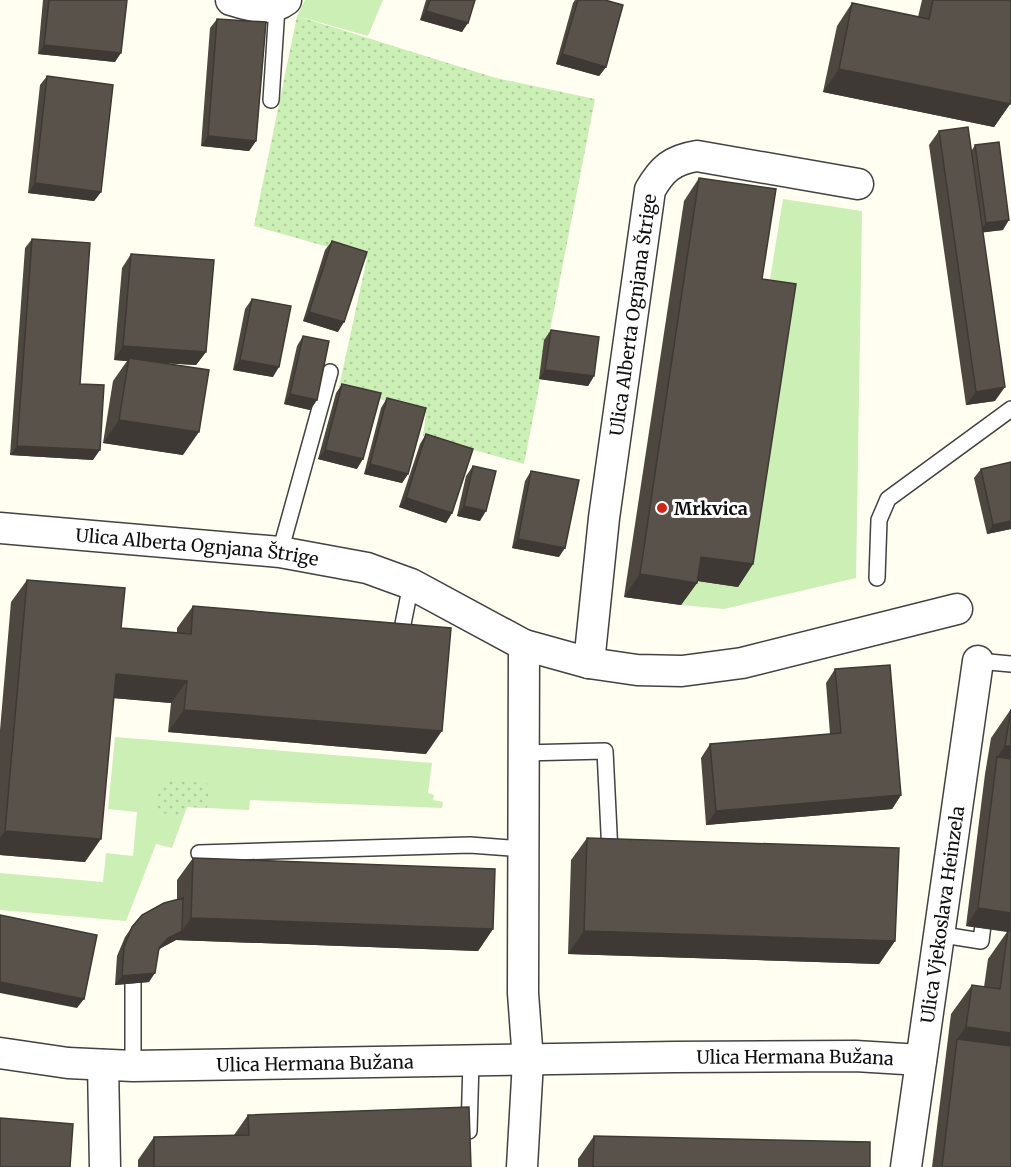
<svg xmlns="http://www.w3.org/2000/svg" width="1011" height="1167" font-family="Merriweather,serif">
<defs>
<pattern id="park-dots" width="8" height="8" patternUnits="userSpaceOnUse" patternTransform="scale(1.5)"><rect width="8" height="8" fill="#ccefb6"/><path d="M2 2h.1M6 6h.1" fill="none" stroke="#aecc9b" stroke-width="1.8" stroke-linecap="round"/></pattern>
</defs>
<rect width="100%" height="100%" fill="#fffef1"/>
<!-- grass -->
<path fill="#ccefb6" d="M305,0H383L368,36L297,16Z
M783,199L862,211L856,578L724,609L681,605L685,579L766,304Z
M115,737L432,763L428,793L434,795L433,800L443,802L442,808L250,800L249,810L187,807L172,848L156,844L126,921L0,910V873L103,882L106,853L133,856L137,812L108,809Z"/>
<!-- park -->
<path fill="url(#park-dots)" d="M297,16L496,78L595,99L524,464L423,436L426,413L339,387L367,258L254,226Z
M178,780L209,784L207,808L187,807L183,816L154,812L161,782Z"/>
<g fill="none" stroke-linecap="round" stroke-linejoin="round">
<defs>
<path id="service" d="M271,100L277,7
M280,552L330,372
M877,578L879,520L888,499L1011,409
M402,629L411,584
M978,661L1011,664
M522,753L605,751L610,853
M199,853L470,845L523,849
M937,934L981,941L985,909
M133,1066V983
M469,1131L471,1062"/>
<g id="minor">
<path d="M231,0C250,5 269,13 286,0"/>
<path id="s1" d="M0,528L280,552L367,568L411,584L524,645L589,663L637,670L682,671L742,663L957,609"/>
<path id="s2" d="M589,663L604,518L650,190C662,169 672,160 697,156L858,184"/>
<path id="s3" d="M0,1053L68,1063L133,1066L674,1057L855,1056L921,1060"/>
<path d="M103,1065L105,1167"/>
<path d="M522,1167L528,1061L523,993L524,645"/>
<path id="s4" d="M906,1167L978,661"/>
</g>
</defs>
<!-- service casing -->
<use href="#service" stroke="#424242" stroke-width="18"/>
<!-- minor casing -->
<use href="#minor" stroke="#424242" stroke-width="33"/>
<!-- service -->
<use href="#service" stroke="#fff" stroke-width="15"/>
<!-- minor -->
<use href="#minor" stroke="#fff" stroke-width="30"/>
</g>
<!-- wall -->
<path fill="#4d4740" d="M43,0H127L115,62L38,54Z
M426,0H475L462,32L420,20Z
M575,0H578L606,67L599,76L556,64L573,3Z
M922,0H1011L1010,104L994,127L823,92L837,26L852,3L918,17Z
M217,19L256,141L249,151L201,146L210,28Z
M47,76L101,192L94,201L28,193L40,85Z
M939,131L972,150L975,145L1003,230L983,232L995,401L966,405L929,145Z
M699,178L762,279L753,564L738,587L697,581V583L681,605L624,597L684,201Z
M32,239L80,384L93,460L10,455L25,248Z
M332,241L338,332L303,321L325,250Z
M131,254L206,352L196,365L163,363L183,455L103,443L113,381L127,361L114,360L122,268Z
M252,299L273,377L233,370L245,309Z
M551,330L594,376L588,386L539,379L544,340Z
M303,336L317,400L310,410L284,404L297,346Z
M342,384L357,469L318,459L336,393Z
M387,398L408,474L402,483L364,474L381,408Z
M426,434L452,513L446,523L399,507L420,444Z
M1011,462V529L987,534L974,478L981,469Z
M473,466L480,521L457,516L466,476Z
M531,471L559,557L512,548L525,481Z
M27,580L121,628L177,633V628L193,606L426,754L168,732L171,703L114,698L85,862L0,855V730L11,602Z
M835,669L901,795L892,809L706,825L701,758L710,744L830,734L826,683Z
M1011,709V1167H932L951,1014L972,985L984,987L988,959L1007,932L966,926L985,774L991,738Z
M587,838L895,941L879,964L568,954L571,860Z
M193,858L493,929L478,951L176,940L161,948L158,950L149,982L115,985L117,956L125,937L132,927L177,900V880Z
M248,1115L471,1167H138V1160L154,1137L234,1135Z
M594,1136L870,1167H578V1159Z"/>
<!-- shaded-wall -->
<path fill="#3e3934" d="M426,11L468,23L462,32L420,20Z
M44,45L121,53L115,62L38,54Z
M562,54L606,67L599,76L556,64Z
M839,69L1010,104L994,127L823,92Z
M208,136L256,141L249,151L201,146Z
M35,183L101,192L94,201L28,193Z
M1009,220L1003,230L979,233L986,223Z
M309,312L344,322L338,332L303,321Z
M123,346L206,352L196,365L128,361L129,358L127,361L114,360Z
M240,360L279,367L273,377L233,370Z
M545,370L594,376L588,386L539,379Z
M1005,387L995,401L966,405L976,392Z
M290,394L317,400L310,410L284,404Z
M119,420L199,432L183,455L103,443Z
M17,446L100,450L93,460L10,455Z
M325,450L363,459L357,469L318,459Z
M370,464L408,474L402,483L364,474Z
M406,498L452,513L446,523L399,507Z
M464,506L486,511L480,521L457,516Z
M1011,521V529L987,534L993,525Z
M518,539L565,548L559,557L512,548Z
M701,557L753,564L738,587L685,579Z
M640,574L697,583L681,605L624,597Z
M116,674L187,681L171,703L100,697Z
M184,710L442,731L426,754L168,732Z
M1005,746H1011V778L997,757L985,774Z
M901,795L892,809L706,825L716,811Z
M5,831L101,839L85,862L0,855V838Z
M978,908L1011,913V932L966,926Z
M191,918L493,929L478,951L176,940L161,948L152,958L168,938L182,931Z
M584,931L895,941L879,964L568,954Z
M155,973L149,982L115,985L122,976Z
M0,982L84,999L77,1008L0,993Z
M966,1027L1011,1033V1065L957,1039Z"/>
<!-- building -->
<path fill="#59524a" stroke="#3e3934" stroke-width="1.5" d="M49,0H127L121,53L44,45Z
M430,0H475L468,23L426,11Z
M578,0H605L623,5L606,67L562,54Z
M933,0H1011V98L1010,104L839,69L852,3L929,19Z
M217,19L266,22L256,141L208,136Z
M47,76L113,85L101,192L35,183Z
M968,127L1005,387L976,392L939,131Z
M999,142L1009,220L986,223L975,145Z
M699,178L776,189L762,279L796,284L753,564L701,557L697,583L640,574Z
M32,239L90,243L80,384L104,385L100,450L17,446Z
M332,241L367,252L344,322L309,312Z
M131,254L214,260L206,352L123,346Z
M252,299L291,306L279,367L240,360Z
M551,330L599,337L594,376L545,370Z
M303,336L329,341L317,400L290,394Z
M129,358L209,370L199,432L119,420Z
M342,384L381,393L363,459L325,450Z
M387,398L426,408L408,474L370,464Z
M426,434L473,449L452,513L406,498Z
M1011,462V521L993,525L981,469Z
M473,466L496,471L486,511L464,506Z
M531,471L579,480L565,548L518,539Z
M27,580L125,588L121,628L191,634L193,606L451,628L442,731L184,710L187,681L116,674L101,839L5,831Z
M890,665L901,795L716,811L710,744L841,733L835,669Z
M1011,709V746H1005Z
M997,757L1011,759V913L978,908Z
M587,838L899,848L895,941L584,931Z
M193,858L495,869L493,929L191,918Z
M183,898L182,931L168,938L159,948L155,973L122,976L124,947L132,927L142,915L164,903Z
M0,915L97,935L84,999L0,982Z
M1008,930L1011,931V1033L966,1027L972,985L1000,989Z
M957,1039L1011,1046V1167H942Z
M469,1107L471,1167H154V1137L249,1135L248,1115Z
M0,1118L73,1124L70,1167H0Z
M594,1136L870,1142V1167H593Z"/>
<!-- markers -->
<circle fill="#d02416" stroke="#fff" stroke-width="2" cx="662" cy="508" r="6"/>
<g text-anchor="middle" dominant-baseline="central" stroke-width="6" stroke-linejoin="round" paint-order="stroke">
<!-- street labels -->
<g font-size="18" fill="#0f0f0f" stroke="#fff">
<text stroke="none"><textPath href="#s2" startOffset="351">Ulica Alberta Ognjana Štrige</textPath></text>
<text stroke="none"><textPath href="#s1" startOffset="198">Ulica Alberta Ognjana Štrige</textPath></text>
<text stroke="none"><textPath href="#s4" startOffset="255">Ulica Vjekoslava Heinzela</textPath></text>
<text stroke="none"><textPath href="#s3" startOffset="796">Ulica Hermana Bužana</textPath></text>
<text stroke="none"><textPath href="#s3" startOffset="316">Ulica Hermana Bužana</textPath></text>
</g>
<!-- poi labels -->
<g font-size="18" font-weight="bold" fill="#0f0f0f" stroke="#fff" text-anchor="start">
<text x="674" y="508">Mrkvica</text>
</g>
</g>
</svg>
